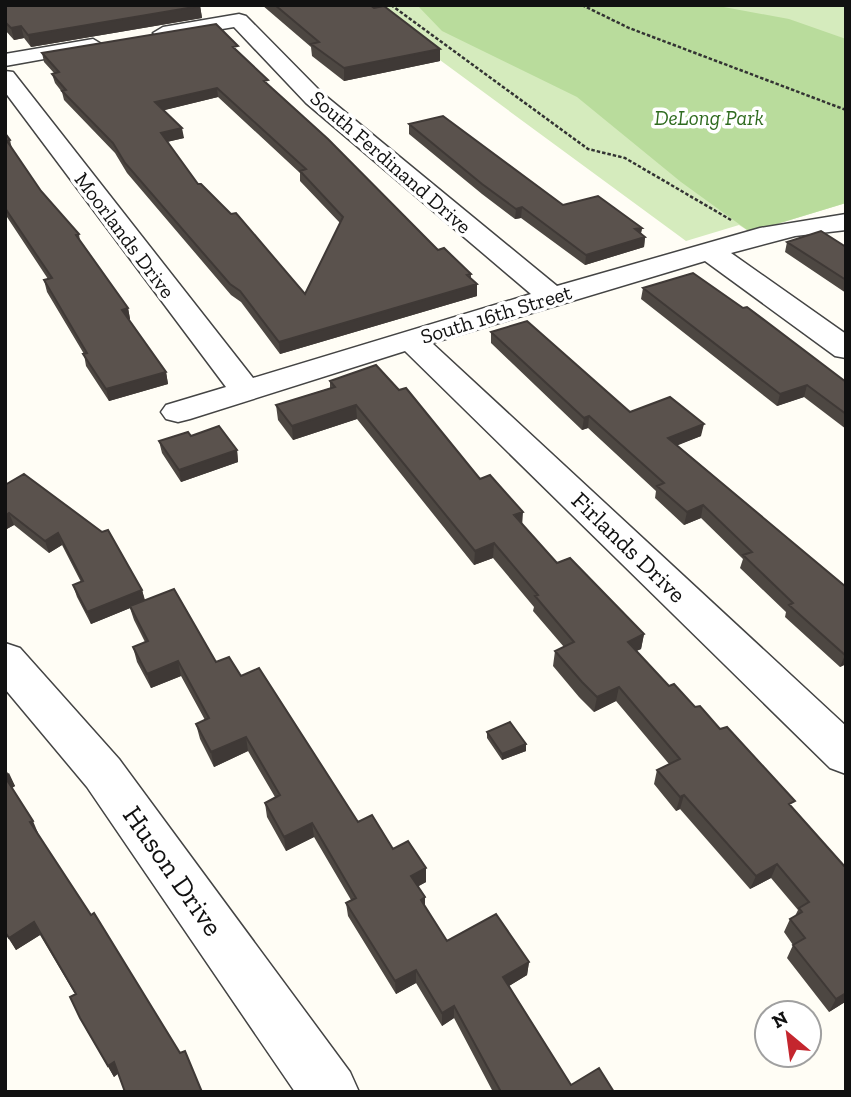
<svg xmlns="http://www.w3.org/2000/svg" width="851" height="1097" font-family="'Zilla Slab',serif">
<rect width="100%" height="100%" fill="#fffdf5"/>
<!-- green -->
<path fill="#d5ebbd" d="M365,5H846V203L750,232L739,225L686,241Z"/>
<!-- forest -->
<path fill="#b9dc9c" d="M417,5H713L789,19L846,39V203L750,232L681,182L577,97L442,31Z"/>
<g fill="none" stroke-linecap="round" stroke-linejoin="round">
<defs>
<path id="minor" d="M239,14L246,16L322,93L557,286L760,228L846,214V230L795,236L731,253L846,334V358L835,356L705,261L432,343L846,726V774L830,768L405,351L190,419L178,422L166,419L161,412L166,405L226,387L5,92V71L13,72L253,378L531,294L306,103L234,27L163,39L153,33L163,27Z
M93,39L103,45L100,49L5,66V54Z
M5,643L20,648L119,759L350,1072L359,1092H295L87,787L5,689Z"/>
</defs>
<!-- minor casing -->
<use href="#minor" stroke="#444" stroke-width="3"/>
<!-- path -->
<path stroke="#333" stroke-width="2.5" stroke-dasharray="3.5 2" stroke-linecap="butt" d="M391,5L588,149L625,158L731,220
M582,5L629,28L846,110"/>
<!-- minor -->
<use href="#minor" fill="#fff" fill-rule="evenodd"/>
</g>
<!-- wall -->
<path fill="#4d4742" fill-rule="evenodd" d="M5,5H201H200L202,18L31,47L24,38L14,40L5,30Z
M262,5H370L440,49V61L344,81L312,56L311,47Z
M42,53H239L269,86L438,250L471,274V279L477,296L280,354L241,302L231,295L127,173L115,153L64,100L62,92L55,83L52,74L54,73L44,62ZM218,97L300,173V181L340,223L305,294L198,184L167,142L184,138L164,110Z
M409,124L563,205L642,228L641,233L645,237L644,247L585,265L521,218L515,219L482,194L409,134Z
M5,133L10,140L12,149L41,191L79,234L80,241L128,308L130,319L129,320L166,372L168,384L109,401L86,366L84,354L47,292L44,280L48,279L5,214Z
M787,242L846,247V293L785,252Z
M643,288L846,382V429L804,397L777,406L641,299Z
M491,332L630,412L701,436L677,445L846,587V664L840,667L785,617L786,612L740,568L743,559L701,518L684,525L655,498L656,491L588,428L582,430L491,343Z
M330,381L480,479L557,563L644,634L641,649L636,651L669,686L720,729L793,808L846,868V1003L845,1002L829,1012L787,958L793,945L784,932L790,919L795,916L798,910L771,878L750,889L680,809L676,811L654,784L657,770L669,764L616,701L594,712L579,697L553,666L555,651L564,647L533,611L534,607L493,558L474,565L357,419L293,440L278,420L276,405L330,388Z
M191,436L237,450L238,462L181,482L162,453L159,441Z
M5,485L142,590L145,600L216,662L241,676L358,822L393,849L426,868V882L418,886L425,907L447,941L529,962L527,975L509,986L571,1085L614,1092H493L454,1018L442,1026L416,983L396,994L348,916L346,903L351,900L314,837L286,851L267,817L265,803L275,797L248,751L214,767L200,739L196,724L205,720L181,676L151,688L137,662L133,647L145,642L134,620L130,608L91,624L77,597L73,585L81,582L62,545L49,553L14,525L5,530Z
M487,732L526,751L502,760L487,738Z
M5,768L15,786L12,788L38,833V834L202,1092L118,1073L114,1077L86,1029L70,997L75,994L40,935L16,950L5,933Z"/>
<!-- shaded-wall -->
<path fill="#3f3936" d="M200,6L202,18L31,47L28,35Z
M21,26L24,38L14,40L11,28Z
M440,49V61L344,81V68Z
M217,88L218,97L157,112L155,102Z
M182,128L184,138L162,143L161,133Z
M522,207L521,218L515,219L516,209Z
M642,228L640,238L645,237L644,247L585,265L586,255L635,229Z
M477,284V296L280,354L279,342Z
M128,308L130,319L124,321L122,310Z
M166,372L168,384L109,401L106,389Z
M807,385L804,397L777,406L780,394Z
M356,405L357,419L293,440L292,426Z
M589,416L588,428L582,430L584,418Z
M704,424L701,436L666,450L668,438Z
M237,450L238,462L181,482L179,470Z
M703,505L701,518L684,525L687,512Z
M523,512L522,527L514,515Z
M9,513L14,525L5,530V516Z
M58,533L62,545L49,553L45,541Z
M494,543L493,558L474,565L475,551Z
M142,590L145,602L91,624L87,612Z
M644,634L641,649L625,656L628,642Z
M846,654V664L840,667L845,655Z
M178,661L181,676L151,688L147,674Z
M619,687L616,701L594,712L597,697Z
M246,737L248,751L214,767L211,752Z
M526,744V751L502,760V754Z
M9,773L15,786L10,789L5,778V775Z
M684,795L680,809L676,811L680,797Z
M33,821L38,833L36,835L30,822Z
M312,823L314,837L286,851L284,837Z
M777,864L771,878L750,889L756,876Z
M426,868V882L412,890L411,876Z
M425,897V911L421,900Z
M34,922L40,935L16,950L9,938Z
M529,962L527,975L502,990L503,977Z
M416,970V983L396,994L395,981Z
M846,993L845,1002L829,1012L836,999Z
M454,1006V1018L442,1026V1013Z
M114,1062L119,1073L114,1077L108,1066Z"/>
<!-- building -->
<path fill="#5a524d" stroke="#3f3936" stroke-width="2" fill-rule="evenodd" d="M5,5H200V6L28,35L21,26L11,28L5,22Z
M275,5H370L374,8L384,6L440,49L344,68L311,44L319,42Z
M216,24L238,46L233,47L268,80L264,81L328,139L438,250L444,248L471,274L467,275L477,284L279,342L240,291L230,284L125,163L113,143L62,91L66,90L52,74L59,72L42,53ZM217,88L306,169L300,171L343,217L305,294L236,213L231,214L201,184H198L161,133L182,128L155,102Z
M443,116L563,205L598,196L642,228L635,229L645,237L586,255L522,207L516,209L482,184L409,124Z
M5,133L10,140L7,141L41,191L79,234L76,235L128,308L122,310L166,372L106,389L83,354L87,353L44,280L52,278L5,208Z
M821,231L846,247V280L787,242Z
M693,273L743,308L747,307L846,382V414L807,385L780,394L643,288Z
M527,321L630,412L670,397L704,424L668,438L846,587V654L845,655L789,605L793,603L743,555L752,552L703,505L687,512L657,486L664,483L589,416L584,418L491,332Z
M376,365L399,390L406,388L480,479L490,475L523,512L514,515L557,563L570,558L644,634L628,642L669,686L674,684L695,707L700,706L720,729L727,727L795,801L789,804L846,868V993L836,999L793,945L805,938L790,919L802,912L799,908L809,902L777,864L756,876L684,795L680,797L657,770L680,759L619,687L597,697L582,682L555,651L574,642L535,596L538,595L494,543L475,551L356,405L292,426L276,405L335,387L330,381Z
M219,426L237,450L179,470L159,441L188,432L191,436Z
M24,474L102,532L108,530L142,590L87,612L73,585L83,581L58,533L45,541L9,513L5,516V485Z
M174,589L216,662L229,657L241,676L259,668L358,822L372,815L393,849L408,841L426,868L411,876L425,897L421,900L447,941L496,914L529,962L503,977L571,1085L599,1068L614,1092H501L454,1006L442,1013L416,970L395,981L346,903L356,898L312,823L284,837L265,803L280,795L246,737L211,752L196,724L209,718L178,661L147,674L133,647L148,641L130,606Z
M510,722L526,744L502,754L487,732Z
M5,777L33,821L30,822L91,915L94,913L180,1053L185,1051L202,1092H125L114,1062L108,1066L80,1018L70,997L76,994L34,922L9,938L5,932Z"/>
<g text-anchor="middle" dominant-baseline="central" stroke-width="7" stroke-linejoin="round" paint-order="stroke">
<!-- far-park labels -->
<g font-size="21" font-style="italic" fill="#2f6b1f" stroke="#fff">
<text x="709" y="117">DeLong Park</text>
</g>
<!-- far-street labels -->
<g font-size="21" fill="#111" stroke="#fff">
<text transform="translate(391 162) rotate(41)">South Ferdinand Drive</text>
<text transform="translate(125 235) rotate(53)">Moorlands Drive</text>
<text transform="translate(496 314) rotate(-17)">South 16th Street</text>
</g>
<!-- street labels -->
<g font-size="24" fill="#111" stroke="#fff">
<text transform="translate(629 547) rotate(44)">Firlands Drive</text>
</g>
<!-- near-street labels -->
<g font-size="28" fill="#111" stroke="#fff">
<text transform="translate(173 871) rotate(55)">Huson Drive</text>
</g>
</g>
<!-- border -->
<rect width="851" height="1097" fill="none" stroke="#111111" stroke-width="14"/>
<!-- north arrow -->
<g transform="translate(788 1034) rotate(331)"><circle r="33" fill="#ffffff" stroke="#a0a0a0" stroke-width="2"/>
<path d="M0-5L12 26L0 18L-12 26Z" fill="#c4262e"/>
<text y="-10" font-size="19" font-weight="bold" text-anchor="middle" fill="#111111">N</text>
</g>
</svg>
